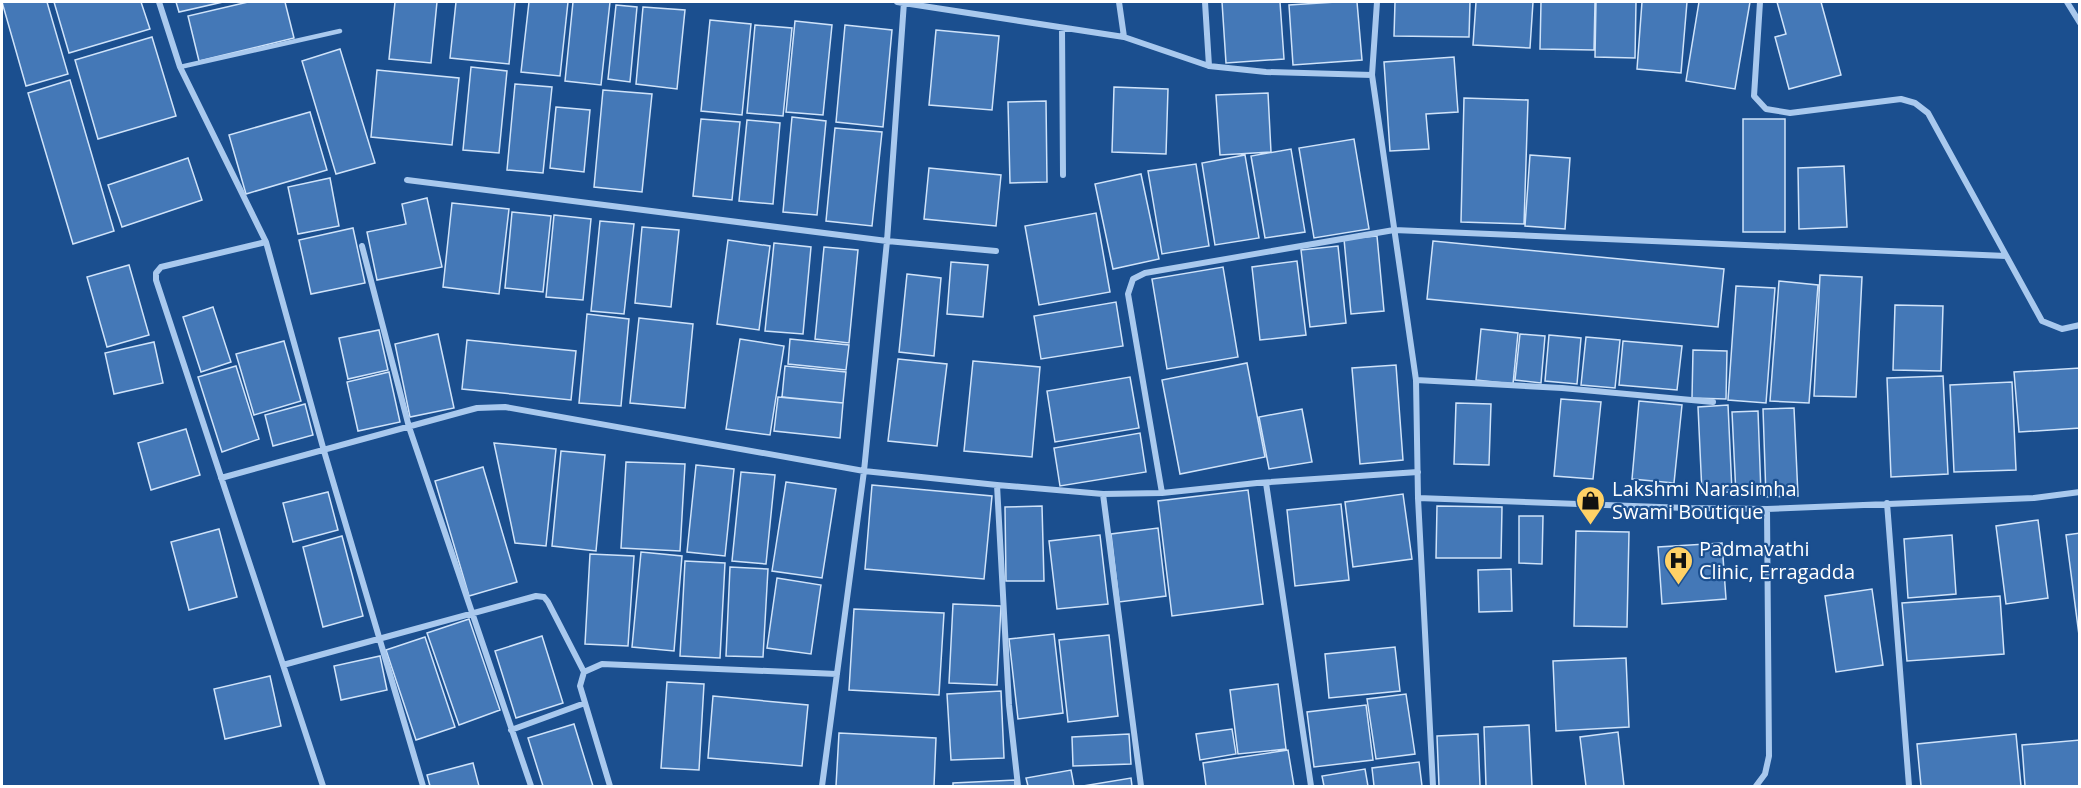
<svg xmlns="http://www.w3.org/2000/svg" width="2081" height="788" font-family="'Open Sans',sans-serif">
<rect width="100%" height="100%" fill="#1b4f8f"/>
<!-- building -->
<path fill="#4478b7" stroke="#cfe3fa" stroke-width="1.5" d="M2,2H47L68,74L26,86Z
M54,2H141L150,29L69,53Z
M176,2H223L179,12Z
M248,2H285L294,38L199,61L188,16Z
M395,2H437L431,63L389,59Z
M456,2H515L509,64L450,58Z
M529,2H568L560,76L521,72Z
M573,2H610L601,85L565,81Z
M1222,2H1280L1284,59L1226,63Z
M1336,2H1357L1362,60L1293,65L1289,5Z
M1395,2H1470L1469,37L1394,36Z
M1476,2H1533L1530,48L1473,45Z
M1541,2H1595L1594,50L1540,49Z
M1596,2H1636L1635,58L1595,57Z
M1642,2H1687L1681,73L1637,69Z
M1699,2H1750L1735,89L1686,81Z
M1777,2H1821L1841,75L1789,89L1775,37L1786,34Z
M616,5L637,7L630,82L608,79Z
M643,7L685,10L677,89L636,84Z
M710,20L751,24L742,115L701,111Z
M795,21L832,25L823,115L786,112Z
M755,25L792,28L783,116L747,113Z
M845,25L892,30L883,127L836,122Z
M936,30L999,36L992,110L929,105Z
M152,37L176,116L98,139L75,60Z
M340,49L375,163L336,174L302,61Z
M1454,57L1458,112L1426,114L1429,149L1390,151L1384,62Z
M471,67L507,71L499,153L463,150Z
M377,70L459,78L452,145L371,137Z
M70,80L114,231L73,244L28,93Z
M515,84L552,87L543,173L507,170Z
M1114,87L1168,89L1166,154L1112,152Z
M603,90L652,94L642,192L594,187Z
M1268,93L1271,152L1220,155L1216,95Z
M1464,98L1528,100L1524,224L1461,222Z
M1046,101L1047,182L1010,183L1008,102Z
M556,107L590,110L584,172L550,168Z
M310,112L327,170L246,194L229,135Z
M792,117L826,121L817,215L783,212Z
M701,119L740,122L732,200L693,196Z
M1743,119H1785V232H1743Z
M747,120L780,123L773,204L739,201Z
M835,128L882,132L872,226L826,221Z
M1354,139L1369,229L1314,238L1299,148Z
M1291,149L1305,232L1265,238L1251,156Z
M1245,155L1259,238L1215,245L1202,163Z
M1530,155L1570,158L1565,229L1525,226Z
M188,158L202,200L122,227L108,185Z
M1196,164L1209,246L1162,254L1148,171Z
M1844,166L1847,227L1799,229L1798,168Z
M929,168L1001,175L996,226L924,219Z
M1141,174L1159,259L1113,269L1095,184Z
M330,178L339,226L298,234L288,187Z
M427,198L442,267L377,280L367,232L406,224L402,204Z
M452,203L509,209L499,294L443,287Z
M512,212L551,216L543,292L505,288Z
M1096,213L1110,292L1039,305L1025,226Z
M554,215L591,219L583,300L546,297Z
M600,221L634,224L624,314L591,311Z
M642,227L679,230L671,307L635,303Z
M353,228L365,283L311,294L299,240Z
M1377,236L1384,311L1351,314L1344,239Z
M728,240L770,246L759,330L717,324Z
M1433,241L1724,269L1718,327L1427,299Z
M774,243L811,247L803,334L765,331Z
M1338,246L1346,323L1310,327L1301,250Z
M824,247L858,250L849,343L815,339Z
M1297,261L1306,335L1260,340L1252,267Z
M951,262L988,265L983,317L947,314Z
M129,265L149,335L107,347L87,277Z
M1223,267L1238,357L1167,369L1152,279Z
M907,274L941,278L934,356L899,352Z
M1820,275L1862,277L1856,397L1814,396Z
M1779,281L1818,285L1809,403L1770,401Z
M1736,286L1775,288L1766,403L1728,400Z
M1116,302L1123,346L1041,359L1034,316Z
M1895,305L1943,306L1941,371L1893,370Z
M213,307L231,362L201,372L183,317Z
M587,314L629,319L621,406L579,403Z
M639,318L693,324L685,408L630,403Z
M1481,329L1518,333L1513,384L1476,380Z
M379,330L388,370L348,379L339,338Z
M438,334L454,408L410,417L395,344Z
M1520,334L1545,336L1541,383L1515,380Z
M1549,335L1581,338L1577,384L1545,381Z
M1586,337L1620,340L1615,388L1581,385Z
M740,339L784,346L770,435L726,429Z
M790,339L849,345L846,370L788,364Z
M467,340L576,351L571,400L462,389Z
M284,341L301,401L254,415L236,354Z
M1623,341L1682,346L1677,390L1619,385Z
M154,342L163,383L114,394L105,353Z
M1693,350L1727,351L1726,399L1692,398Z
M898,359L947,364L937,446L888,441Z
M973,361L1040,367L1032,457L964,451Z
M1247,363L1265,457L1180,474L1162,380Z
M1396,365L1403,460L1360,464L1352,368Z
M236,366L259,439L222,452L198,377Z
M785,366L846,372L843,403L782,397Z
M2080,368V428L2019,432L2014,372Z
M389,372L400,422L358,431L347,382Z
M1943,376L1948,474L1891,477L1887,378Z
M1130,377L1139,428L1055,442L1047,391Z
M2012,382L2016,470L1954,472L1950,385Z
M778,397L843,403L840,438L774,431Z
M1561,399L1601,402L1593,479L1554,476Z
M1639,401L1682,405L1674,483L1632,479Z
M1456,403L1491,404L1489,465L1454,464Z
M305,404L313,435L273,446L265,415Z
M1728,405L1732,492L1702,493L1698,407Z
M1794,408L1798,496L1766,497L1763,409Z
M1302,409L1312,462L1269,469L1259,417Z
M1758,411L1761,494L1736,495L1732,412Z
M186,429L200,475L151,490L138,443Z
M1140,433L1146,472L1060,486L1054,448Z
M494,443L556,449L546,546L515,543Z
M561,451L605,455L596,551L552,546Z
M626,462L685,464L680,551L621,548Z
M696,465L734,469L725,556L687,552Z
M483,467L517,582L469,596L435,481Z
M741,472L775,475L766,564L732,561Z
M786,482L836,489L822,578L772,571Z
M872,485L992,496L984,579L865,569Z
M1248,490L1263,604L1172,616L1158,501Z
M328,492L338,530L293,542L283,503Z
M1403,494L1412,559L1353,567L1345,502Z
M1341,504L1349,580L1295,586L1287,510Z
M1042,506L1044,581H1006L1005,507Z
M1437,506L1502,507L1501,558H1436Z
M1519,516H1543L1542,564L1519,563Z
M2038,520L2048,598L2006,604L1996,526Z
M1158,528L1166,596L1119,602L1111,534Z
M219,529L237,597L189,610L171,542Z
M1576,531L1629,532L1627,627L1574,626Z
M2080,533V635H2079L2066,535Z
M1100,535L1108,604L1057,609L1049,541Z
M1952,535L1956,594L1908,598L1904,539Z
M342,536L363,616L323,627L303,547Z
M1722,543L1726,599L1662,604L1658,547Z
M641,552L682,556L674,651L632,647Z
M590,554L634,556L628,646L585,644Z
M685,561L725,563L720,658L680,656Z
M730,567L768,569L763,657L726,656Z
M1511,569L1512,611L1479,612L1478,570Z
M777,578L821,585L811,654L767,648Z
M1872,589L1883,665L1836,672L1825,596Z
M2000,596L2004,654L1907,661L1902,603Z
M953,604L1001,606L997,685L949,683Z
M854,609L944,613L939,695L849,690Z
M469,619L500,710L459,725L427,633Z
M1054,634L1063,713L1018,719L1009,639Z
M1109,635L1118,716L1068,722L1059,640Z
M542,636L563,703L516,718L495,651Z
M425,637L455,727L416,740L386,650Z
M1395,647L1400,691L1329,698L1325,654Z
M380,656L387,690L341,700L334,666Z
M1626,658L1629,727L1556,731L1553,661Z
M270,676L281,726L225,739L214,689Z
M667,682L704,684L699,770L661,768Z
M1278,684L1286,749L1238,754L1230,690Z
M1001,691L1004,758L951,760L947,694Z
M1406,694L1415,754L1376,759L1367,699Z
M713,696L808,705L802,766L708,758Z
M1366,705L1373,760L1314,767L1307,712Z
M574,724L593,786H543L528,738Z
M1529,725L1532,786H1486L1484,727Z
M1232,729L1236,754L1200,760L1196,734Z
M1618,732L1624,786H1586L1580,737Z
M839,733L936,738L934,786H836Z
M1129,734L1131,764L1073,766L1072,737Z
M1478,734L1480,786H1439L1437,736Z
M2016,734L2021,786H1921L1917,744Z
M2080,740V786H2025L2022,745Z
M1288,750L1294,786H1206L1203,763Z
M1419,762L1422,786H1374L1372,768Z
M473,763L479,786H430L427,775Z
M1365,769L1368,786H1324L1322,776Z
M1071,770L1074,786H1028L1026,778Z
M1131,778L1132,786H1083Z
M1015,780V786H953V783Z"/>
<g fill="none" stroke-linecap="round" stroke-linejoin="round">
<!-- service -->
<path stroke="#a9c9ee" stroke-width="4.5" d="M180,67L340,31"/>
<!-- minor -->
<path stroke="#a9c9ee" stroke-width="6" d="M159,2L180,67L266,242L324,451L423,786
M897,2L1124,37L1209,66L1266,72L1372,75
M1119,2L1124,37
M1205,2L1209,66
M1377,2L1372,75L1416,380L1418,498L1433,786
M1760,2L1754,96L1766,109L1790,113L1901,99L1915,103L1928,113L2042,321L2062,329L2080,325
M2067,2L2080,23
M1062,28L1063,175
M407,180L887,241L996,251
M266,242L161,267L156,273V280L323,786
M362,246L409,427L531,786
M1416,380L1562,388L1713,402
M221,478L462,412L477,408L505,407L864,471L997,485L1103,494L1162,493L1257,483L1418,472
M1266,483L1311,786
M997,485L1009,705L1018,786
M1162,493L1128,294L1133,279L1145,273L1394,230L2006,256
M1103,494L1141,786
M1418,498L1687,508L1767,509L2034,498L2080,492
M1887,503L1909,786
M283,665L536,596L544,597L548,602L584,672
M511,730L585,703
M610,786L580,686L584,672L602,664L837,674
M822,786L864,471L887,241L904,2
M1756,786L1765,774L1769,756L1767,509"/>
</g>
<!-- icons -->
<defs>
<symbol id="shop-pin" viewBox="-11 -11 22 30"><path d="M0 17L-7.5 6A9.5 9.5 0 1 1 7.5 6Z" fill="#ffd166" stroke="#1b4f8f"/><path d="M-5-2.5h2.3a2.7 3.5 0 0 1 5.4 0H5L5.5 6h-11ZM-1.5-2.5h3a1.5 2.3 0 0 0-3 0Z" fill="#111"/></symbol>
<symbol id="hospital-pin" viewBox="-11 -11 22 30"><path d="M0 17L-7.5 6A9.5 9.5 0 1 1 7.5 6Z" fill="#ffd166" stroke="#1b4f8f"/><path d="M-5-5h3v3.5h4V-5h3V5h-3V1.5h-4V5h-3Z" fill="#111"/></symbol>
</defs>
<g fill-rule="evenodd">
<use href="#shop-pin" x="1574" y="484" width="33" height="45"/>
<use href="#hospital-pin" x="1662" y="544" width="33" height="45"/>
</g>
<g text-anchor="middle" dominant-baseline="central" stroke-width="4.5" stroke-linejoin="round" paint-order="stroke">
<!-- poi labels -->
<g font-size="20" fill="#fff" stroke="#1b4f8f" text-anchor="start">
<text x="1612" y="488">Lakshmi Narasimha<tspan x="1612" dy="23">Swami Boutique</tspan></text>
<text x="1699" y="548">Padmavathi<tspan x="1699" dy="23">Clinic, Erragadda</tspan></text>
</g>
</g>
<!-- border -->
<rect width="2081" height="788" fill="none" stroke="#ffffff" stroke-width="6"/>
</svg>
